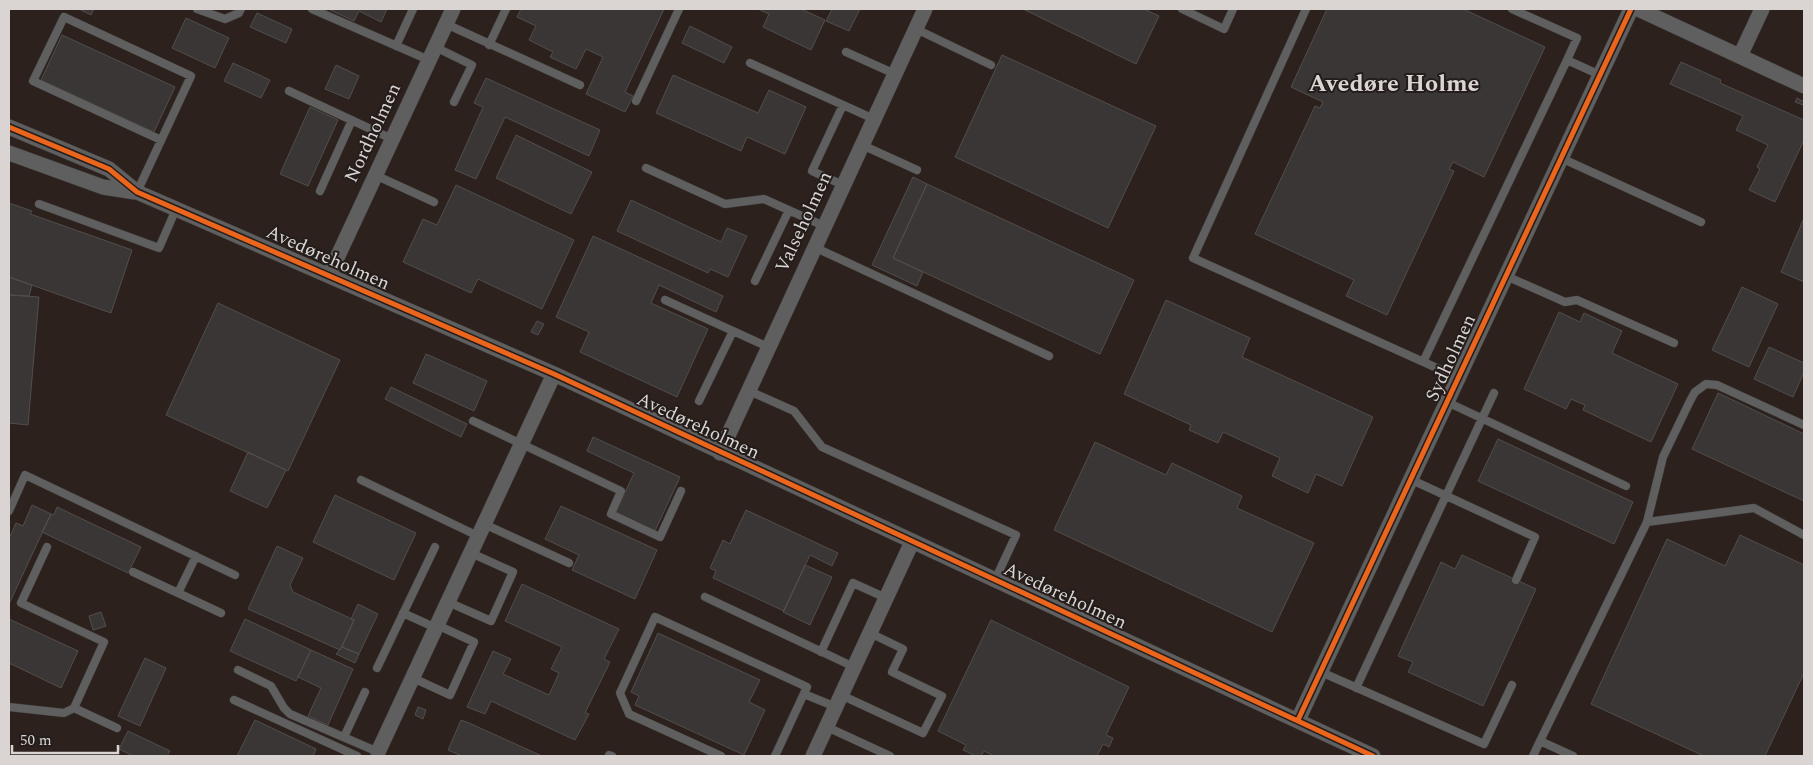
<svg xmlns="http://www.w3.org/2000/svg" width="1813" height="765" font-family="Spectral,serif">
<rect width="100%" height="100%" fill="#221e1d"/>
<!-- built -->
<path fill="#2c211c" d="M9,9H1804V756H9Z"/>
<!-- building -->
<path fill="#393635" stroke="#514e4d" d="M79,9H94L91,15Z
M328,9H387L381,22L359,11L354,21Z
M521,9H664L625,92L633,96L625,112L586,94L603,57L586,49L576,69L550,57L553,52L529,40L536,26L517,17Z
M758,9H801L825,20L811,50L763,27L769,14Z
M832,9H860L849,31L826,21Z
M1023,9H1144L1159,16L1136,64Z
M1327,9H1463L1545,47L1484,177L1453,162L1449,169L1454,171L1387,315L1346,296L1354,280L1255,234L1315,106L1320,108L1323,102L1291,87Z
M257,13L292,29L286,43L250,27Z
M186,18L229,38L215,68L172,48Z
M690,26L732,47L724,63L682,43Z
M62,35L175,87L154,132L41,80Z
M1002,55L1156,126L1108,228L955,157Z
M1681,62L1721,80L1720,83L1804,120V140L1775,202L1749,190L1760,169L1757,167L1768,145L1736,130L1743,116L1670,84Z
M233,63L270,80L261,98L224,81Z
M336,65L359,76L349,99L325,89Z
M673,75L758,113L769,90L806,107L785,154L747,137L741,151L656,113Z
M486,78L600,130L589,156L505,117L476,179L455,170L483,107L474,103Z
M1797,98L1804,102L1803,105L1795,102Z
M310,107L338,120L308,186L280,174Z
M516,135L592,172L571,214L496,178Z
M913,177L927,184L893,258L923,272L917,286L872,265Z
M927,184L1134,280L1100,354L893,258Z
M456,185L574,240L542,309L478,279L471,293L403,262L423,219L437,225Z
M631,200L721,242L727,228L747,236L728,277L710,269L708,273L617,231Z
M9,203L32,211L30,214L132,250L111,313L9,277Z
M1804,218V282L1781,272Z
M593,236L723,296L716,312L659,285L651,303L708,329L677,397L580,352L589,332L556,317Z
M9,277L32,285L29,296L9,295Z
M1742,287L1778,304L1749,367L1712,350Z
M9,295L39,297L28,425L9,423Z
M1166,300L1250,338L1242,357L1373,417L1342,486L1316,474L1308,493L1272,476L1280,458L1223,432L1218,443L1189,430L1191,425L1124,394Z
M218,303L340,360L288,471L166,415Z
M1559,312L1580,322L1584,313L1622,331L1612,353L1678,384L1651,442L1583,410L1585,405L1571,399L1566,409L1524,389Z
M537,321L544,324L538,335L531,332Z
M1769,347L1804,363V372L1793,397L1754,379Z
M426,354L487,381L474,411L413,383Z
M391,387L467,424L461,437L385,399Z
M1718,393L1804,434V501L1692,449Z
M593,437L680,477L655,531L616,512L634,473L587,451Z
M1498,439L1633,502L1614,544L1478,481Z
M1095,442L1166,475L1172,463L1242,496L1237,508L1314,543L1272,632L1054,530Z
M248,452L286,470L267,508L230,491Z
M335,495L416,533L394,580L313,542Z
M32,505L51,514L9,604V539L16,523L23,526Z
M561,506L657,550L635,599L572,570L579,555L545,539Z
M57,507L141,547L128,573L42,532L51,514L54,515Z
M746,510L838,553L832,566L810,555L784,611L713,578L716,571L710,568L723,540L730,544Z
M1740,535L1804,565V673L1765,756H1704L1591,704L1667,539L1725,566Z
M277,546L303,558L290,585L293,592L354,620L340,650L248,609Z
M1462,555L1536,589L1483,706L1408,672L1413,662L1398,656L1441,562L1455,569Z
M805,565L832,577L810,625L783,612Z
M522,584L619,629L604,659L610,662L585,713L589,714L575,740L491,701L485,714L467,707L493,651L511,659L503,674L549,695L559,673L551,669L562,647L505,621Z
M358,604L378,614L359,654L342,647L354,620L351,619Z
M101,612L106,626L93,630L89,616Z
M9,619L78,651L61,688L9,663Z
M245,619L311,650L296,681L230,651Z
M991,620L1129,687L1106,735L1113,738L1109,747L1103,744L1097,756H994L984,751L981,756H976L963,750L966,745L938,731Z
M658,633L760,680L749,702L765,710L744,755L635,705L639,696L631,692Z
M342,647L359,654L355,663L336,654Z
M311,650L353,669L328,725L308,716L321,688L298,677Z
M145,658L166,668L140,726L118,716Z
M418,707L426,710L423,719L415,715Z
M255,720L316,749L313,756H237Z
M461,720L469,723L542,756H462L448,750Z
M128,731L170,751L167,756H133L119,749Z"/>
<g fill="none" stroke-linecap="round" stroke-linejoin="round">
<defs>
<path id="service" d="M197,9L225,19L239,13L241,9
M312,9L429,60
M1182,9L1224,29L1233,9
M1306,9L1193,258L1459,378
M1512,9L1577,38L1567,60L1600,75
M446,24L580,85
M916,29L991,65
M489,45L506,9
M396,46L413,9
M435,47L472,65L454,102
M846,52L895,74
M750,63L874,119
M289,91L392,139
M636,101L679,9
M843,105L812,171L843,185
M862,145L917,170
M1561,158L1701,222
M646,168L725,204L764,199L824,226
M375,175L434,202
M320,191L352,120
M137,192L191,76L64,17L33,81L161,140
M39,204L159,248L176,209
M814,247L1049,356
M1506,276L1565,302L1577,300L1674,343
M755,281L789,210
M665,300L768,347
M1423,362L1567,60
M747,390L794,411L822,447L1016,535L995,580
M699,401L733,331
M1447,402L1626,486
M473,421L621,491L611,514L660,537L681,491
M361,480L478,536
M1412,480L1535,537L1516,580
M9,511L25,475L235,575
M1647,522L1663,457L1690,401L1695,392L1706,384L1717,385L1804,425
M484,524L569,563
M47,547L21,603L104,642L74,708
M133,572L221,613
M178,593L196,556
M705,597L854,667
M448,602L491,621L513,572L471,553
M403,613L436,628
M821,652L853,583L886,598
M377,668L435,547
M238,670L271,686L284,708L290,714L378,752
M1321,672L1484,744L1512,685
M413,678L450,695L474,642L437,625
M1356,688L1494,393
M804,694L836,707
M841,695L923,733L942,696L892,672L903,649L870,633
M234,700L357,756
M9,707L64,713L74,708L117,728
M827,727L890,756
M344,737L365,692
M1540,741L1647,522L1754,508L1804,535
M609,755L612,756
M721,756L629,714L620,693L655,617L807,687L775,756
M1533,756L1540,741L1573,756"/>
<path id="minor" d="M1638,9L1804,86
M1740,56L1762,9
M9,127L109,169L137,192L554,374L1373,756
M9,153L103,187L135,192
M329,275L453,9
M720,453L925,9
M1298,720L1631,9
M378,752L554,374
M813,756L912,542"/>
</defs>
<!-- service casing -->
<use href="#service" stroke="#3b3837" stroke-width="9"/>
<!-- minor casing -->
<use href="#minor" stroke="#3b3837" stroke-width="16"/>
<!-- service -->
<use href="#service" stroke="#5f5f5f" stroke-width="8"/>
<!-- minor -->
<use href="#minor" stroke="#5f5f5f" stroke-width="15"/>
<defs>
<path id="cycleway" d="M9,127L109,169L137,192L554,374L1373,756
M1298,720L1631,9"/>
</defs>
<!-- cycleway casing -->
<use href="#cycleway" stroke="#241d1b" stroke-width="8"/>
<!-- cycleway -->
<use href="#cycleway" stroke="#eb651d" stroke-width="5"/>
</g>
<g text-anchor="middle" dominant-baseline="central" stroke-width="4" stroke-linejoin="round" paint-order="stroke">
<!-- street labels -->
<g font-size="19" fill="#dad5d3" stroke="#241d1b">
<text transform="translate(373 133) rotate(-65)">Nordholmen</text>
<text transform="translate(804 222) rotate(-65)">Valseholmen</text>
<text transform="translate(328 258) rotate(24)">Avedøreholmen</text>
<text transform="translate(1451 358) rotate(-65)">Sydholmen</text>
<text transform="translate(698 426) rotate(25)">Avedøreholmen</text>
<text transform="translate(1065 596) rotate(25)">Avedøreholmen</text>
</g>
<!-- district labels -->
<g font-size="24" font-weight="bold" fill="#dad5d3" stroke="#241d1b">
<text x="1394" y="84">Avedøre Holme</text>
</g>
</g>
<!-- border -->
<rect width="1813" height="765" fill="none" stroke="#dad5d3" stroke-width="20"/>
<!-- scale -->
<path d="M12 745v8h106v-8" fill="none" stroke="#dad5d3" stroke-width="2.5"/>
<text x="20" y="745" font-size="15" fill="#dad5d3" stroke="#241d1b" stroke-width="4" paint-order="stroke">50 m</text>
</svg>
